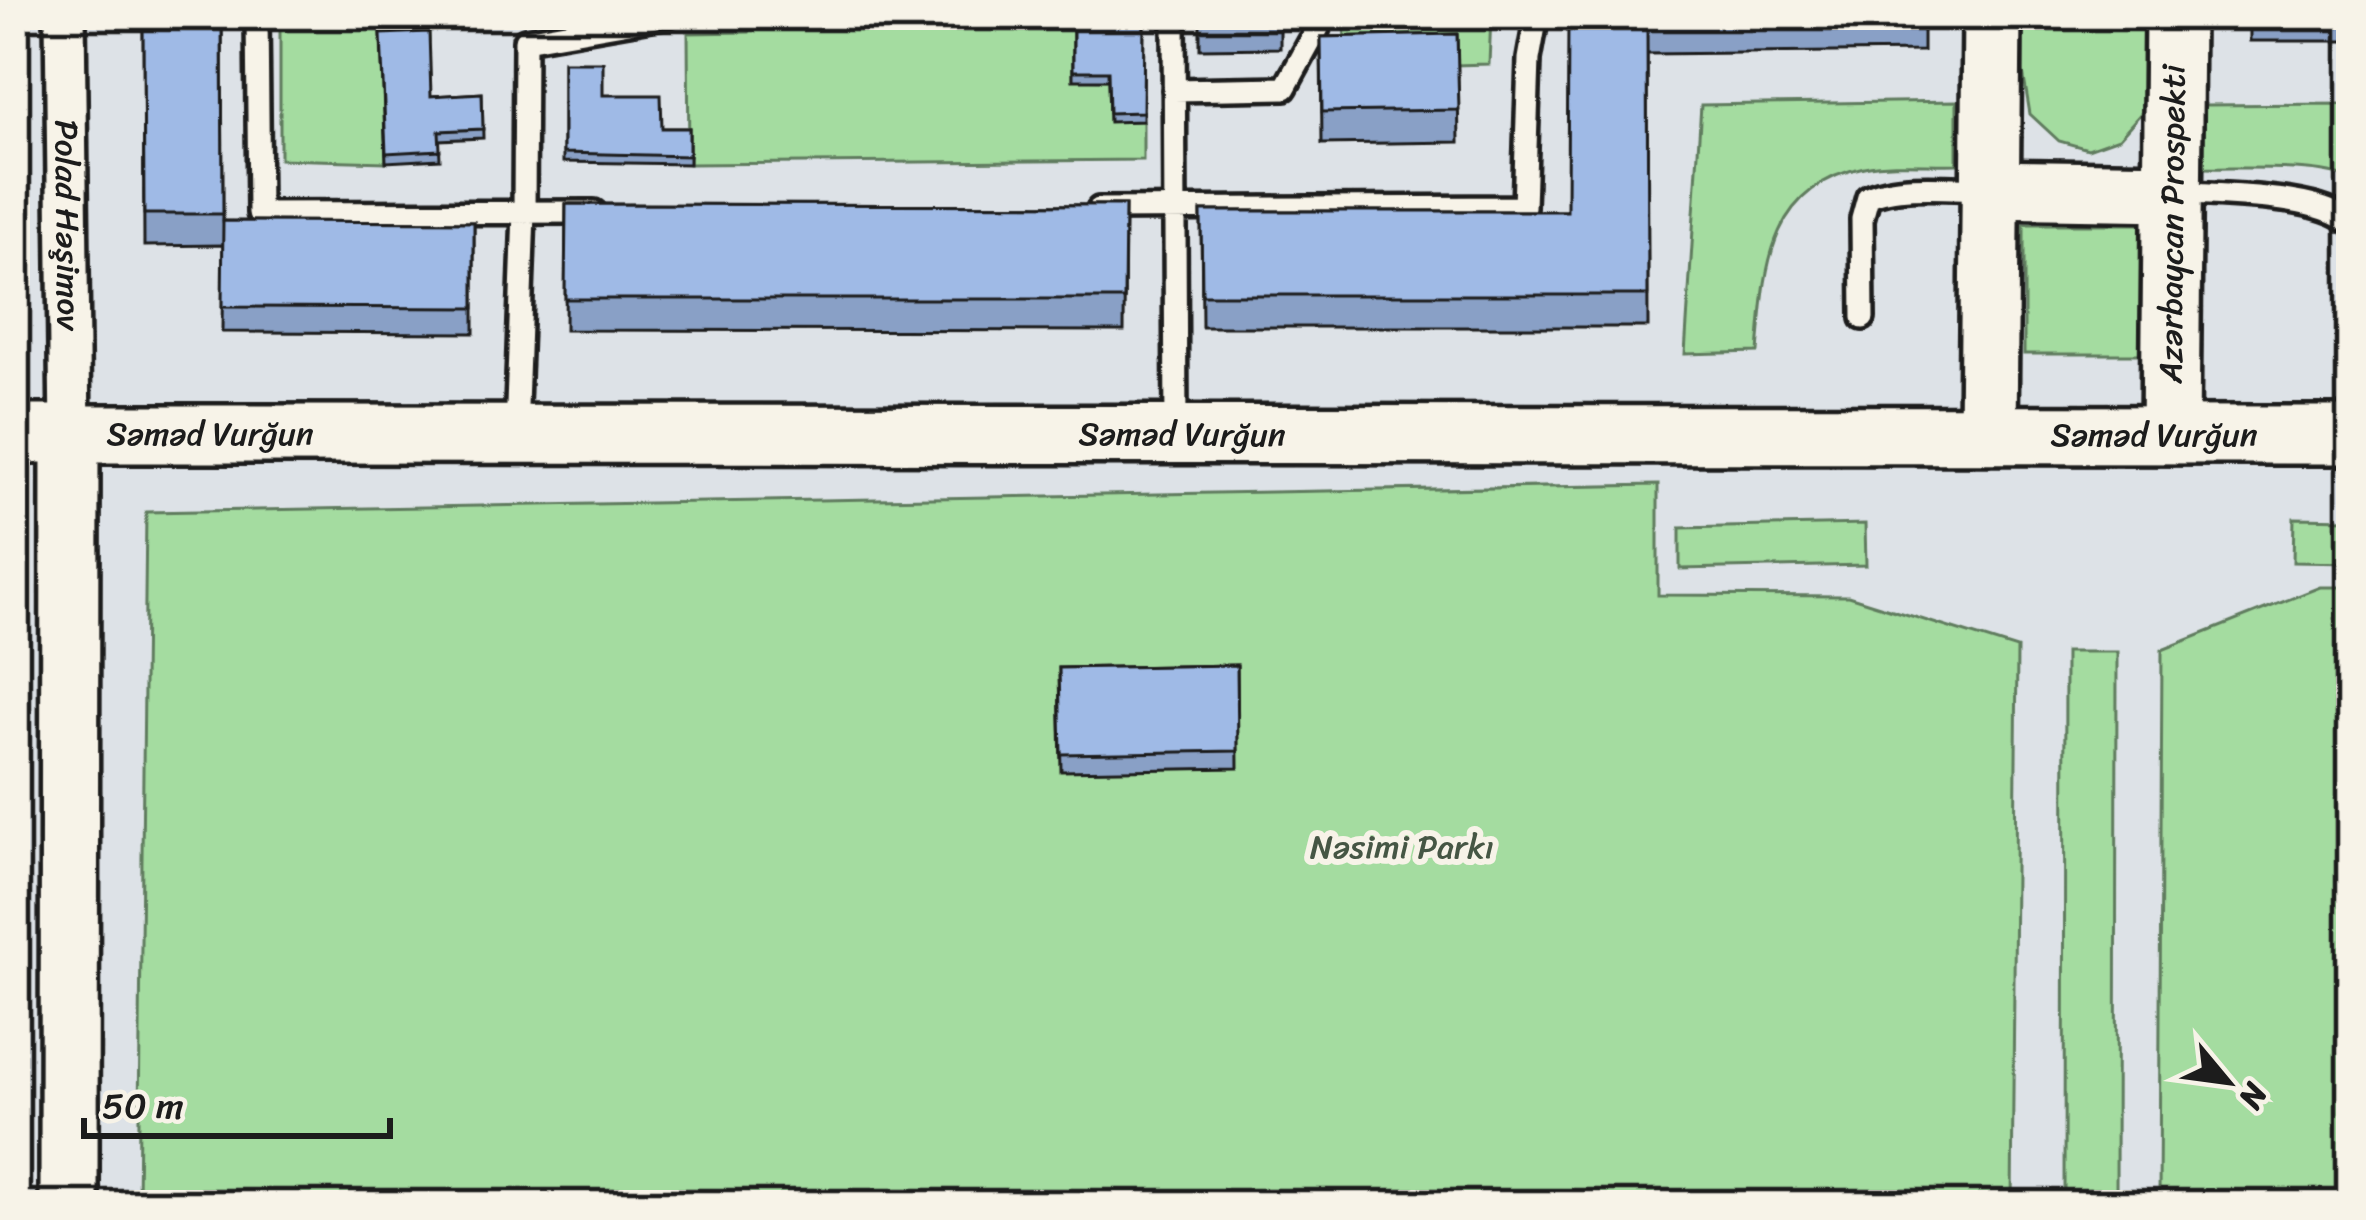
<svg xmlns="http://www.w3.org/2000/svg" width="2366" height="1220" font-family="Sriracha,sans-serif">
<rect width="100%" height="100%" fill="#dde2e7"/>
<filter id="ink" filterUnits="userSpaceOnUse"><feTurbulence type="fractalNoise" baseFrequency=".00833" numOctaves="2"/><feDisplacementMap in="SourceGraphic" scale="24" xChannelSelector="R" yChannelSelector="G"/><feConvolveMatrix kernelMatrix="1 2 1 2 8 2 1 2 1" color-interpolation-filters="sRGB"/></filter>
<g filter="url(#ink)">
<!-- green -->
<path fill="#a4dca0" stroke="#607c5e" stroke-width="3" d="M280,15H429V41L381,43L386,162L280,159Z
M750,15H939L940,21H1073V79L1108,80L1109,121H1143V160L689,164L688,33L749,32Z
M1345,15H1491L1489,64L1344,68Z
M2023,15H2148L2147,72L2142,112L2119,138L2088,149L2059,141L2030,114L2023,72Z
M1957,101V164C1928,165 1893,161 1864,167C1766,188 1765,271 1758,352L1685,354L1701,105Z
M2351,104V180C2323,164 2239,169 2203,168L2204,105Z
M2024,224H2148V354H2024Z
M1658,485V595L1848,596L2017,649L2012,1205H1332L1331,1198L958,1195L957,1205H138L146,512Z
M2294,518L2351,519V563L2293,562Z
M1865,524L1866,565L1680,569V528Z
M15,574L22,1081L15,1083Z
M2320,587H2351V1205H2159L2162,650Z
M2065,652H2117L2116,1205H2064Z"/>
<g fill="none" stroke-linecap="round" stroke-linejoin="round">
<defs>
<path id="lane" d="M257,15L259,213L594,212
M1174,15L1176,435
M1174,90L1285,88L1318,28V15
M2177,192C2221,196 2319,194 2351,223
M1099,209L1524,207L1529,59L1537,15
M1863,318L1862,219L1868,197C1898,182 1955,189 1990,189
M516,434L524,212L525,40L669,15"/>
<g id="street">
<path id="s1" d="M65,15L70,435"/>
</g>
<g id="secondary">
<path d="M1990,189L2172,192"/>
<path id="s2" d="M15,434L2351,435"/>
<path d="M1988,434L1992,15"/>
<path id="s3" d="M2170,434L2174,15"/>
<path d="M69,1205L70,435"/>
</g>
</defs>
<!-- lane casing -->
<use href="#lane" stroke="#1c1c1c" stroke-width="30"/>
<!-- street casing -->
<use href="#street" stroke="#1c1c1c" stroke-width="48"/>
<!-- secondary casing -->
<use href="#secondary" stroke="#1c1c1c" stroke-width="66"/>
<!-- lane -->
<use href="#lane" stroke="#f7f3e8" stroke-width="21"/>
<!-- street -->
<use href="#street" stroke="#f7f3e8" stroke-width="39"/>
<!-- secondary -->
<use href="#secondary" stroke="#f7f3e8" stroke-width="57"/>
</g>
<!-- wall -->
<path fill="#89a0c6" stroke="#1c1c1c" stroke-width="3" d="M143,15H222L223,221L474,222V333L222,332L223,245L144,246Z
M1073,15H1144L1143,121L1109,122L1108,80H1073Z
M1200,15H1280V48L1200,49Z
M1923,15V51L1647,54L1648,327H1202L1201,211H1567L1646,23Z
M2250,15H2351V41H2250Z
M381,34L431,96L482,93L483,138L439,140L440,159L386,162Z
M1457,34L1459,142L1322,144L1321,37Z
M563,62L603,95L662,128H689V164L563,162Z
M566,204L1125,205L1124,331L565,330Z
M1237,665L1238,768L1061,771L1059,668Z"/>
<!-- building -->
<path fill="#9fbae6" stroke="#1c1c1c" stroke-width="3" d="M143,15H222L223,214H144Z
M1073,15H1144L1143,112L1109,113L1108,71H1073Z
M1200,15H1280V16L1200,17Z
M1647,15H1923V20L1647,23Z
M1568,20L1647,23L1648,295H1202L1201,211H1567Z
M429,32L431,96L482,93L483,129L439,131L440,150L386,153L381,34Z
M1457,34L1459,110L1322,112L1321,37Z
M563,62H603V95H661L662,128H689V156L563,153Z
M566,204L1125,205L1124,299H565Z
M223,221L474,222V308L222,307Z
M1237,665L1238,751L1061,754L1059,668Z"/>
</g>
<g text-anchor="middle" dominant-baseline="central" stroke-width="12" stroke-linejoin="round" paint-order="stroke">
<!-- street labels -->
<g font-size="33" fill="#1c1c1c" stroke="#f7f3e8">
<text stroke="none"><textPath href="#s1" startOffset="210">Polad Həşimov</textPath></text>
<text stroke="none"><textPath href="#s3" startOffset="210">Azərbaycan Prospekti</textPath></text>
<text stroke="none"><textPath href="#s2" startOffset="2139">Səməd Vurğun</textPath></text>
<text stroke="none"><textPath href="#s2" startOffset="195">Səməd Vurğun</textPath></text>
<text stroke="none"><textPath href="#s2" startOffset="1167">Səməd Vurğun</textPath></text>
</g>
<!-- park labels -->
<g font-size="33" fill="#455644" stroke="#f7f3e8">
<text x="1402" y="847">Nəsimi Parkı</text>
</g>
</g>
<!-- margin -->
<rect width="2366" height="1220" fill="none" stroke="#f7f3e8" stroke-width="60"/>
<rect x="30" y="30" width="2306" height="1160" fill="none" stroke="#1c1c1c" stroke-width="4.5" filter="url(#ink)"/>
<!-- north arrow -->
<g transform="translate(2228 1082) rotate(119)" stroke="#f7f3e8" stroke-width="9" paint-order="stroke">
<path d="M0-9L21 45L0 30L-21 45Z" fill="#1c1c1c"/>
<text y="-18" font-size="33" font-weight="bold" text-anchor="middle" fill="#1c1c1c">N</text>
</g>
<!-- scale -->
<path d="M84 1118v18h306v-18" fill="none" stroke="#1c1c1c" stroke-width="6"/>
<text x="102" y="1118" font-size="36" fill="#1c1c1c" stroke="#f7f3e8" stroke-width="9" paint-order="stroke">50 m</text>
</svg>
